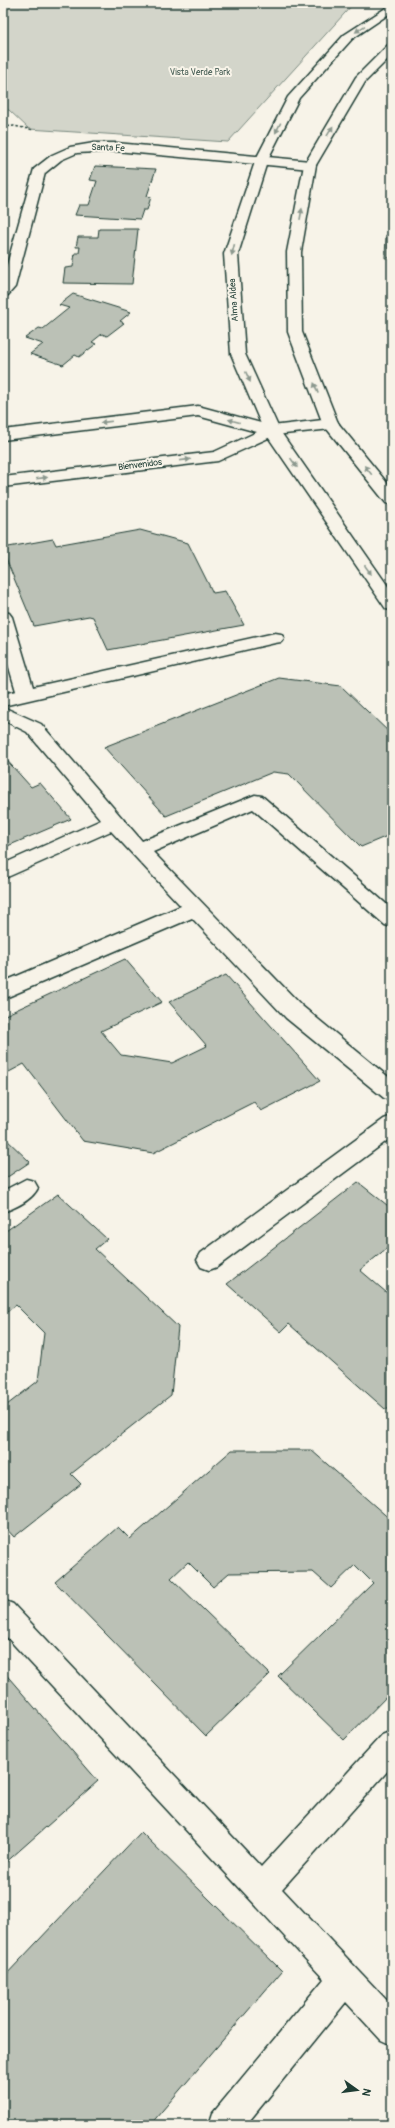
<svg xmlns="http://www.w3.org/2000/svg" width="395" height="2128" font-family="Pangolin,sans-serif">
<rect width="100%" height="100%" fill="#f7f3e8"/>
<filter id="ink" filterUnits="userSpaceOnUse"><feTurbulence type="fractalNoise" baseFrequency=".025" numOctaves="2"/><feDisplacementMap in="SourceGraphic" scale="8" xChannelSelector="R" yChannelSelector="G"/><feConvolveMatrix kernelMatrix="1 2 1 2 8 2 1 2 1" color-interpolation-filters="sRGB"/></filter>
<g filter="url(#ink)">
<!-- green -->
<path fill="#d3d5ca" stroke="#79897f" d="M3,3H354L228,142L29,129L9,110L3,109Z"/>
<!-- building -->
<path fill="#bbc1b6" stroke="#1f3d34" d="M95,166L156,169L147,196L151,197L147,210H143L140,219L75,215L79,205H89L97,181L90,180Z
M387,209H392V230H387Z
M99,229H138L132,284L63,283L65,268L73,267L75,253H79L80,247H76L78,237H98Z
M386,235H392V258H385Z
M73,294L131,312L120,321L124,323L107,336L102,334L92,342L96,344L79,357L75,355L63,365L30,354L43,344L25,338L39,328L43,329L69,308L59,305Z
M140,530L188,543L213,593L225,591L244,625L108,650L93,617L89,616L34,626L3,552V548L53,539L56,545Z
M279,678L341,686L392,735V834L361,847L289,774L273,772L166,816L104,747Z
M3,756L31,787L40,783L71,819L3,848Z
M125,959L162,1002L101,1031L121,1055L172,1063L207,1046L169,1002L226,975L320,1081L261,1111L254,1102L153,1153L83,1141L24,1064L9,1072L3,1064V1016Z
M3,1136L30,1162L3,1180Z
M358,1182L392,1209V1244L360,1270L387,1293L392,1294V1409H385L289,1324L281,1332L227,1284Z
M58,1194L107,1239L95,1249L178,1327L171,1395L71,1474L81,1484L14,1537L3,1525V1408L38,1381L44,1333L16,1305L3,1315V1233Z
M232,1450H311L392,1521V1691L344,1740L278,1676L373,1583L355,1565L331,1588L313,1572L229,1573L213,1587L188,1562L171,1578L270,1674L206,1736L55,1582L118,1527L130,1539Z
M3,1671L98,1781L3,1865Z
M141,1832L282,1971L150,2125H3V1978Z"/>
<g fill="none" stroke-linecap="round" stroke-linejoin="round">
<defs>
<path id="minor" d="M116,143L310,161L316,165L310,169L116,151L77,153L61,160L45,173L15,287L8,295L3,296V279L34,169L52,155L70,147L94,143Z
M198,406L272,426L331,419L337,421L339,424L337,427L331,429L275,435L218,461L3,487V477L214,452L257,432L198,416L3,440V430Z
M3,612L9,613L12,617L33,687L275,633L281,634L284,638L281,642L275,643L3,706V694L16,691L3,647Z
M3,707L41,724L142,841L255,795L262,796L392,909V927L385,925L253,809L153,852L302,1006L392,1080V1101L384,1098L286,1018L192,918L3,999V982L181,906L111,831L3,879V864L101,820L27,732L3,720Z
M392,1116V1137L217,1267L209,1270L201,1267L197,1260L201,1253L384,1119Z
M26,1179L34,1181L38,1188C32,1200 15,1208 3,1212V1191Z
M3,1600L13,1604L261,1867L382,1735L392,1731V1766L282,1889L392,2006V2045L381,2040L346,2002L246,2125H209L213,2113L324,1979L3,1633Z"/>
<path id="major" d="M392,4V12L352,39L299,98L268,159L238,254L245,354L280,431L392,592V610L386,609L264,431L231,354L224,254L256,159L288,97L344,35Z
M392,44V55L365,82L316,165L301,252L302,332L338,423L392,489V505L386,503L323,424L288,332L287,252L304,165L356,77L388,45Z"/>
</defs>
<!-- minor casing -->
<use href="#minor" stroke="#1f3d34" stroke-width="3"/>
<!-- major casing -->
<use href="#major" stroke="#1f3d34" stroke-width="3"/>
<!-- path -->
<path stroke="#1f3d34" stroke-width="1.5" stroke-dasharray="2.5 2" stroke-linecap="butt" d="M3,127L14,126L34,130"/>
<!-- minor -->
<use href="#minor" fill="#f7f3e8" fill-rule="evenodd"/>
<!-- major -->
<use href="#major" fill="#f7f3e8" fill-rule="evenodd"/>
</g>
<!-- one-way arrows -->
<defs><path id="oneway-solid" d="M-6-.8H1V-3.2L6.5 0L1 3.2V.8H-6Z"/></defs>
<g fill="#8b988e">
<use href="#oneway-solid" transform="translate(360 29) rotate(146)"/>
<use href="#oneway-solid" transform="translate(278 128) rotate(117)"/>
<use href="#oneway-solid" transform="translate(330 131) rotate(-59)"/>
<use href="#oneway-solid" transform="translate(301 214) rotate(-80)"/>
<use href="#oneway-solid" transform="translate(233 250) rotate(104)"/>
<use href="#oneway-solid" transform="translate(248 377) rotate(66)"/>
<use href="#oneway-solid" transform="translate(316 388) rotate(-111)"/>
<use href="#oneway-solid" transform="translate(234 421) rotate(-165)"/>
<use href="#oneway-solid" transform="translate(106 422) rotate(173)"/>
<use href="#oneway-solid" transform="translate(185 460) rotate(-7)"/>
<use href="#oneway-solid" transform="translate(294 463) rotate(55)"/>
<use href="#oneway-solid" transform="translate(368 470) rotate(-129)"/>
<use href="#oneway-solid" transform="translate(42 478) rotate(-7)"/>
<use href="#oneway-solid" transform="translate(368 570) rotate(55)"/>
</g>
</g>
<g text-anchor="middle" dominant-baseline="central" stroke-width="4" stroke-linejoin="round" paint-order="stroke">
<!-- far-park labels -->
<g font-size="9" fill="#435b52" stroke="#f7f3e8">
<text x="200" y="72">Vista Verde Park</text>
</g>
<!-- far-street labels -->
<g font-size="9" fill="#1f3d34" stroke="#f7f3e8">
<text transform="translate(108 148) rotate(2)">Santa Fe</text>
<text transform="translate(234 300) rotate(-94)">Alma Aldea</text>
<text transform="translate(140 465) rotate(-7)">Bienvenidos</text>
</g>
</g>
<!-- margin -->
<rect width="395" height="2128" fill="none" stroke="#f7f3e8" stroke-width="16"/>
<rect x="8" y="8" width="379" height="2112" fill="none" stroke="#1f3d34" stroke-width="1.5" filter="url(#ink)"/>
<!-- north arrow -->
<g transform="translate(357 2090) rotate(104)" stroke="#f7f3e8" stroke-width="3" paint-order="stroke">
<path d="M0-3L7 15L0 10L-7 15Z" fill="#1f3d34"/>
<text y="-6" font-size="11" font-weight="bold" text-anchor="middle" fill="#1f3d34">N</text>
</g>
</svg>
